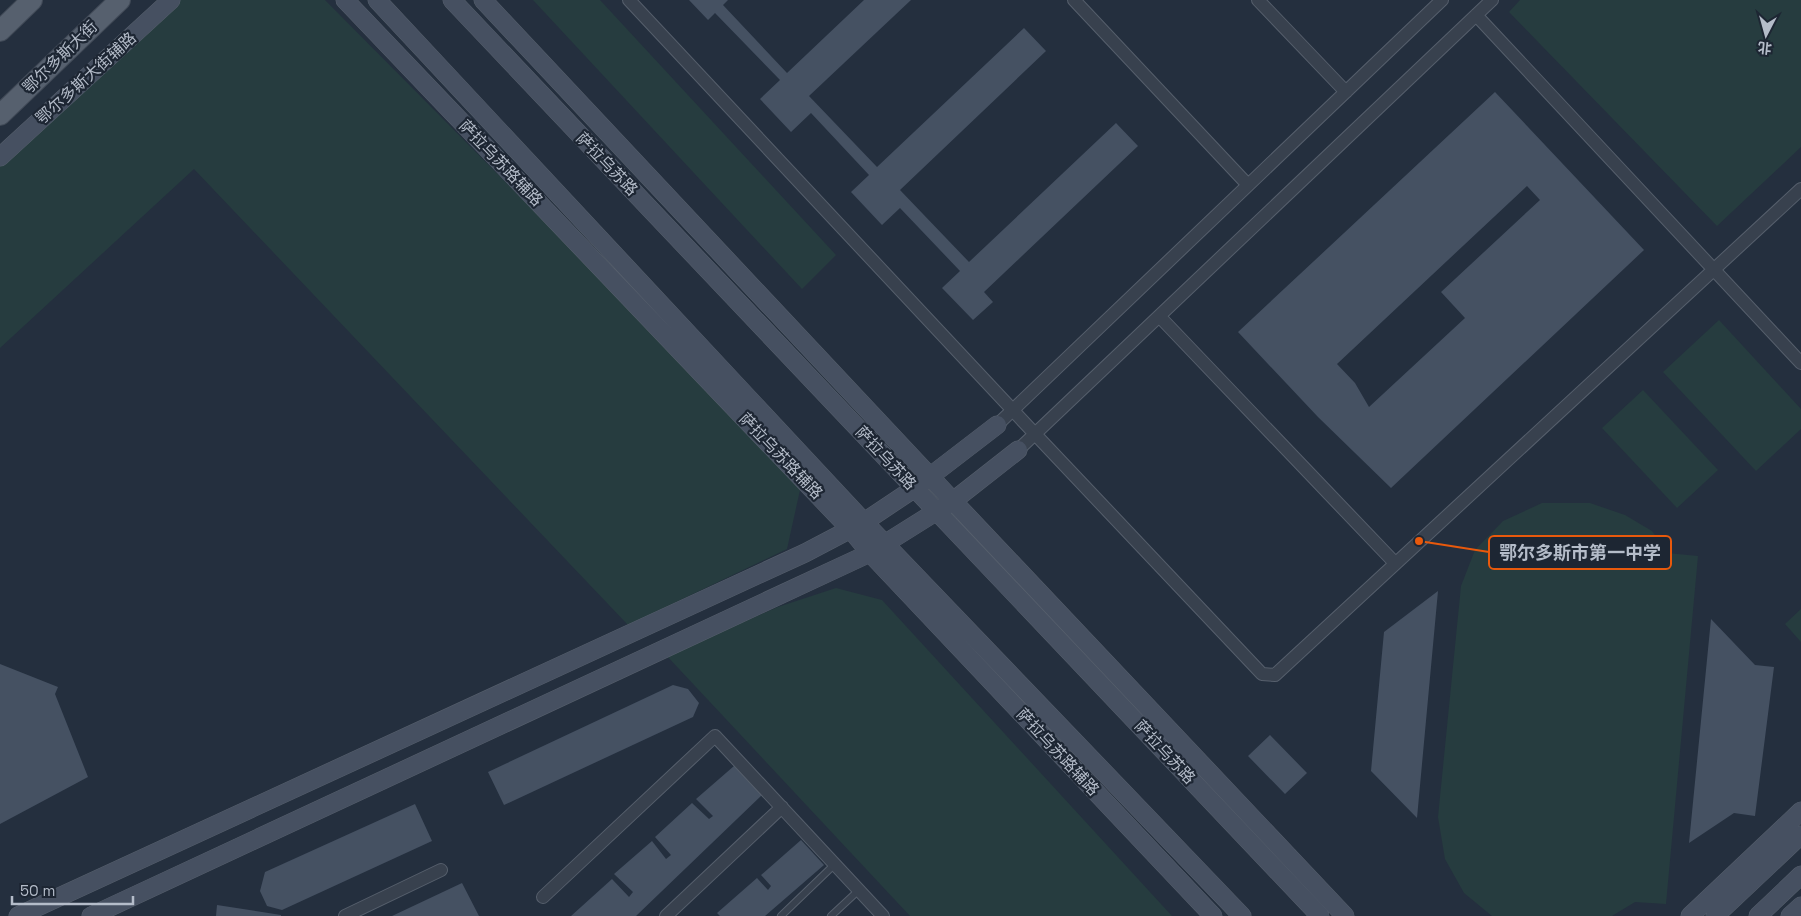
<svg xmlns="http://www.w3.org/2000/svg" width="1801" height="916" font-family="'Space Grotesk','Noto Sans SC',sans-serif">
<rect width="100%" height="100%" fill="#242f3e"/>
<!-- green -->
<path fill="#263c3f" d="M176,0H325L802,481L787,549L628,625L194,169L0,348V165Z
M533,0H600L836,255L802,289Z
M1520,0H1801V147L1717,226L1509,12Z
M1719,320L1801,409V429L1756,471L1663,372Z
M1643,390L1718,470L1677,508L1602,428Z
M1542,503H1590L1625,515L1652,531L1667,553L1698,556L1666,904L1635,902L1612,916H1492L1464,893L1445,859L1438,817L1461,586L1475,550L1503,521Z
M836,588L882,600L1172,916H910L666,655L778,607Z
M1801,609V642L1785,624Z"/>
<!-- building -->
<path fill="#455162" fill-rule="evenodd" d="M689,0H728L723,5L787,73L864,0H911L809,96L877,167L1024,28L1046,51L900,190L969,262L1116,123L1138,146L984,292L993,302L973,320L942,288L960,271L900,208L882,225L851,192L869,175L811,113L791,132L760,99L780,80L715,13L708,20Z
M1495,92L1644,250L1391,488L1318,417L1238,332ZM1527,186L1540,200L1441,292L1465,318L1369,407L1355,383L1337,364Z
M1438,591L1417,818L1371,771L1384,632Z
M1711,619L1755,665L1774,667L1755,816L1734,813L1689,843Z
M0,664L58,687L55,694L88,777L0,824Z
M673,685L688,689L699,703L693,717L504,805L488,772Z
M1270,735L1307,773L1285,794L1248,756Z
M734,766L762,795L636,916H571L612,879L629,897L633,892L614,874L652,841L666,859L671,855L655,837L692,803L709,819L713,816L696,799Z
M415,804L432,841L282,910L267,906L260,891L265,872Z
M801,840L824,865L765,916H720L717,913L757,878L768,890L771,886L761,875Z
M462,883L479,916H392Z
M217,905L281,915V916H216Z"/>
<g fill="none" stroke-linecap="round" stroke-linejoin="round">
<defs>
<path id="lane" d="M781,916L835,864
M831,916L859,890"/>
<path id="street" d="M629,0L1035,434L1262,674L1275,675L1801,189
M1074,0L1248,185
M1258,0L1346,92
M1476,15L1801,363
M1159,316L1395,563
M997,425L1442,0
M1018,450L1492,0
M543,897L715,736L883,916
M345,916L441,870
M666,916L782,807"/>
<path id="secondary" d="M345,0L851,530L870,553L1213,916
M377,0L864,522L1242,916
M452,0L1320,916
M483,0L953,501L1345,916
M0,157L171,0
M18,916L805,553L864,522L915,488L997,425
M91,916L870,553L953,501L1018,450
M1690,916L1801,811
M1715,916L1801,835
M1758,916L1801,875
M1790,916L1801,906"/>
<path id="primary" d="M0,31L32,0
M0,115L120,0"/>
</defs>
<!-- lane casing -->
<use href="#lane" stroke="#565f6c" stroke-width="8"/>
<!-- street casing -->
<use href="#street" stroke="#565f6c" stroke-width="14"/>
<!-- secondary casing -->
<use href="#secondary" stroke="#565f6c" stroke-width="19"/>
<!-- primary casing -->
<use href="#primary" stroke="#414a57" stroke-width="22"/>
<!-- lane -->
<use href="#lane" stroke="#38414e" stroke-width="6"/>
<!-- street -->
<use href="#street" stroke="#38414e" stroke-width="12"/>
<!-- secondary -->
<use href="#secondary" stroke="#465061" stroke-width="18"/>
<!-- primary -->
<use href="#primary" stroke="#56606e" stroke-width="20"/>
</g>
<g text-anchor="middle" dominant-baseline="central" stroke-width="4.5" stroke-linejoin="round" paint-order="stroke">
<!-- street labels -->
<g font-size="16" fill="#b4bcc9" stroke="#1d2633">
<text transform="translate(60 57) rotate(-44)">鄂尔多斯大街</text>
<text transform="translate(86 78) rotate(-42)">鄂尔多斯大街辅路</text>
<text transform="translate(501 163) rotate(46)">萨拉乌苏路辅路</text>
<text transform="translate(607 164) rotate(46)">萨拉乌苏路</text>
<text transform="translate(781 456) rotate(46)">萨拉乌苏路辅路</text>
<text transform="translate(886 458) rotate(47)">萨拉乌苏路</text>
<text transform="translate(1058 752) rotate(47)">萨拉乌苏路辅路</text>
<text transform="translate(1165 752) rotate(47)">萨拉乌苏路</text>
</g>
</g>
<!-- callouts -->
<path fill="none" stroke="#e8590c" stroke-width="2" d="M1419 541L1489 552"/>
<circle fill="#e8590c" stroke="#1d2633" stroke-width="2" cx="1419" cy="541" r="5"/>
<rect fill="#1d2633" stroke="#e8590c" stroke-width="2" x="1489" y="536" width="182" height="33" rx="5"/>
<g font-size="18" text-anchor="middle" font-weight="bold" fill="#b4bcc9">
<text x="1580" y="559">鄂尔多斯市第一中学</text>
</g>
<!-- north arrow -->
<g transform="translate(1766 35) rotate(186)" stroke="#1d2633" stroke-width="4" paint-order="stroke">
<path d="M0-4L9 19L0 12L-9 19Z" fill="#b4bcc9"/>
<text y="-8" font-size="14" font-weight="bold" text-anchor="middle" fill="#b4bcc9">北</text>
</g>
<!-- scale -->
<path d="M12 896v8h121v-8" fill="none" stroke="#b4bcc9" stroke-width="2.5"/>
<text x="20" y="896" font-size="15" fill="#b4bcc9" stroke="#1d2633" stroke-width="4" paint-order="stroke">50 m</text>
</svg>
